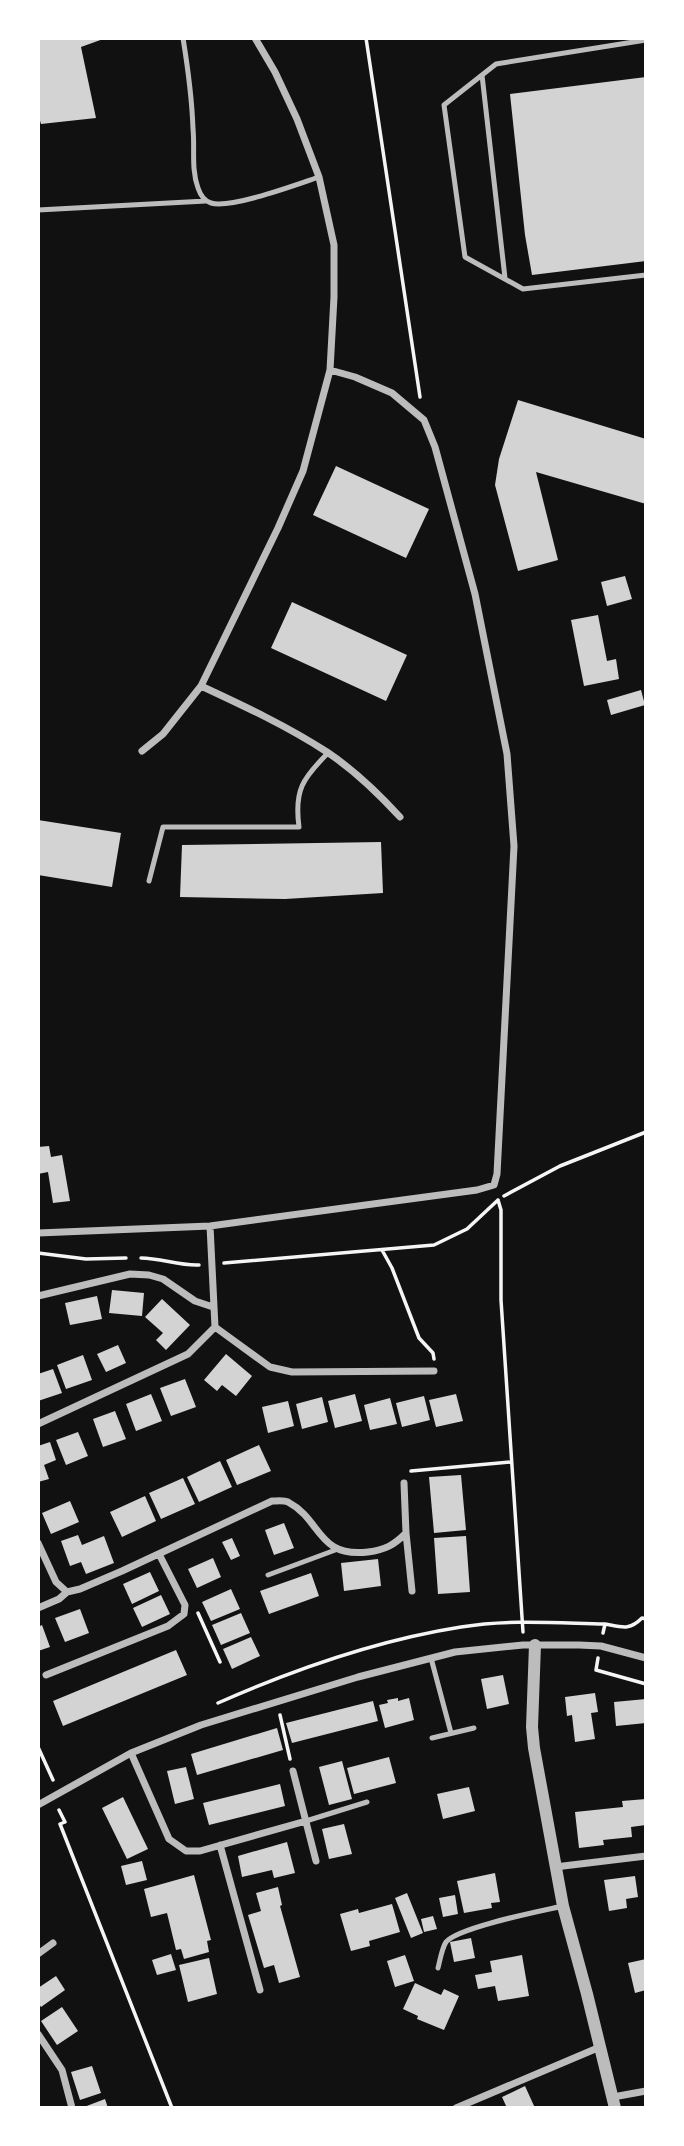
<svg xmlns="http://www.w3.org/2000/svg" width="684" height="2146" font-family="Commissioner,sans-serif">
<rect width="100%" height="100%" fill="#111"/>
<!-- building -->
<path fill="#d3d3d3" d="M38,38H106L81,47L96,118L41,124L38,114Z
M646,77V261L532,275L525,235L510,94Z
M518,400L646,439V504L536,472L558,560L518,571L495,485L499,459Z
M336,466L429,509L406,558L313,515Z
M625,576L632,599L607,606L601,582Z
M292,602L407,655L386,701L271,648Z
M598,615L607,661L616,659L619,679L584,686L571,620Z
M641,690L645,705L611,715L607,700Z
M38,820L121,833L112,887L38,875Z
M381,842L383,893L285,899L180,897L182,845Z
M49,1146L51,1157L62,1155L70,1201L53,1203L48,1172L38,1174V1147Z
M112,1290L144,1293L142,1316L109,1313Z
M97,1296L102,1319L70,1325L65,1303Z
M162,1299L190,1325L166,1350L156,1340L163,1333L145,1317Z
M118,1345L126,1363L106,1372L97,1354Z
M226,1354L252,1376L236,1396L222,1385L217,1391L204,1380Z
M83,1355L92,1380L66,1389L57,1365Z
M53,1369L62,1393L38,1401V1374Z
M185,1379L196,1407L171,1416L160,1388Z
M151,1394L162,1421L136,1431L126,1404Z
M355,1394L362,1421L335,1428L328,1401Z
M456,1394L463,1421L436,1427L429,1400Z
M424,1396L430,1420L402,1427L396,1403Z
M322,1397L328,1422L302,1429L296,1404Z
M390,1398L397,1424L370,1430L364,1405Z
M288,1401L294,1426L268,1433L262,1407Z
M115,1411L126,1439L103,1447L93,1419Z
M78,1432L88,1456L66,1465L56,1440Z
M50,1442L56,1460L44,1465L49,1479L38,1482V1446Z
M259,1445L271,1471L237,1485L226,1460Z
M220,1461L232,1487L199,1502L187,1477Z
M461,1475L466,1530L434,1533L429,1477Z
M183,1478L195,1504L161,1519L149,1493Z
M145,1496L156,1521L122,1537L110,1512Z
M70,1501L79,1522L51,1534L42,1513Z
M284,1523L294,1548L274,1555L265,1530Z
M78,1535L82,1545L104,1536L114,1563L86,1574L81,1562L70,1566L61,1541Z
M466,1536L470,1592L438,1594L434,1538Z
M232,1538L240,1556L231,1560L222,1542Z
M213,1558L221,1577L197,1588L188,1569Z
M378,1559L381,1586L344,1591L341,1563Z
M150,1572L159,1591L132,1604L123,1584Z
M311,1573L319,1596L269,1614L260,1591Z
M231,1589L240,1609L211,1621L202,1602Z
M161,1595L170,1614L142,1627L133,1608Z
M80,1609L89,1633L65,1642L55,1618Z
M241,1613L250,1633L221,1645L212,1625Z
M42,1625L50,1647L38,1651V1627Z
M251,1637L260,1656L232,1669L223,1649Z
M176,1650L187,1675L63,1726L53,1701Z
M503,1675L509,1704L487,1709L481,1679Z
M595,1693L598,1712L591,1713L595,1739L575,1742L572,1715L567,1716L565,1697Z
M398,1698V1701L409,1698L414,1720L385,1728L379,1705L388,1703L387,1700Z
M646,1699V1723L616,1726L614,1702Z
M373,1701L378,1721L292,1743L286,1723Z
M277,1728L283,1750L197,1775L191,1754Z
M389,1757L396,1783L354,1794L347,1768Z
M342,1761L352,1799L329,1805L319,1767Z
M186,1767L194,1799L175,1804L167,1771Z
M280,1784L285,1806L209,1825L203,1803Z
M469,1787L475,1811L443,1819L437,1794Z
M123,1797L148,1849L127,1859L102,1808Z
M646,1799V1825L631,1827L632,1837L603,1840L604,1845L579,1848L575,1812L623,1807L622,1801Z
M344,1824L352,1854L329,1859L322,1829Z
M287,1842L295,1873L274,1878L272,1870L242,1877L238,1856Z
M142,1861L147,1880L126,1885L121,1866Z
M495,1873L500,1902L491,1903L492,1908L464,1913L457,1881Z
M194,1875L211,1940L207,1941L209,1952L184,1959L181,1949L176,1950L167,1913L151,1917L144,1889Z
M635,1876L638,1897L626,1899L627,1908L609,1911L604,1880Z
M278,1887L282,1905L280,1906L300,1977L279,1983L274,1965L264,1968L248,1915L261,1911L256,1893Z
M407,1893L423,1933L411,1938L395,1898Z
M455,1895L458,1914L443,1917L439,1898Z
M392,1904L400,1932L369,1941L370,1946L351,1951L340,1914L358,1909L359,1913Z
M433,1916L437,1929L424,1932L421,1919Z
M471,1938L475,1958L454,1962L450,1942Z
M171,1954L176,1970L157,1975L152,1960Z
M405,1955L414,1981L395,1987L387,1961Z
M522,1955L529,1996L498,2001L495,1986L478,1989L475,1975L492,1972L490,1961Z
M209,1958L217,1994L188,2002L179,1965Z
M646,1959V1990L635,1993L628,1963Z
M56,1976L65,1990L41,2007L38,2003V1988Z
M415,1983L441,1995L444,1989L459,1996L444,2030L417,2019L418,2016L403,2009Z
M62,2007L78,2031L57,2045L41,2021Z
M92,2066L101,2093L80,2100L71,2072Z
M525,2086L535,2108H507L502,2097Z
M105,2099L108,2108H84V2107Z"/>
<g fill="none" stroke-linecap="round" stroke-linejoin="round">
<!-- path -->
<path stroke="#f5f5f5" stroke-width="3.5" d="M366,38L420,397
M504,1196L560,1166L646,1132
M498,1200L501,1210V1300L523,1632
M382,1250L392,1268L419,1338L433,1353L434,1359
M38,1253L86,1259L126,1258
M141,1258C161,1258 179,1266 199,1265
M224,1263L434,1245L467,1229L498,1200
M411,1471L511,1462
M198,1613L220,1662
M605,1624C622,1627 629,1631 642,1618L646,1619
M598,1658L596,1670L646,1684
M218,1703C295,1669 378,1640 461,1627C509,1619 557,1623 605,1624L603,1633
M280,1715L290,1759
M38,1747L53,1780
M59,1810L65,1822L60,1824L172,2108"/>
<!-- service -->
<path stroke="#bcbcbc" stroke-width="5" d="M183,38C188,69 192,98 193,129C195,148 191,169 198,188C200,194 204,201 211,203C231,209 298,184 319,177
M646,40L496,64L444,105L465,257L523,289L646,275
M482,75L505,278
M38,210L206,201
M149,881L163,827H299C294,790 303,778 328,753
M268,1575L338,1549
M431,1658L451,1733
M432,1738L474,1728
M306,1821L367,1802
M438,1968C440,1960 442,1948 446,1942C458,1927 541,1911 563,1906"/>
<!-- minor -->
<path stroke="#bcbcbc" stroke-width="7" d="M201,686C244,706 287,726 327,752C354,770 378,793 400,817
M142,751L163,734L201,686L278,528L303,471L330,370L334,297V245L319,177L297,119L275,72L255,38
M210,1226L215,1327L270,1367L292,1372L434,1371
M38,1233L210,1226L477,1190L494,1185L497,1174L514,846L507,754L475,594L435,447L424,420L392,393L355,377L330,370
M38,1296L130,1274L149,1275L163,1279L195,1301L213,1307
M38,1424L188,1354L215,1327
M406,1533L412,1591
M38,1543L56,1582L67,1592L80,1589L122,1571L272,1501C277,1501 284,1500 288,1502C322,1520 317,1558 368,1552C385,1550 394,1545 406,1533L404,1483
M38,1608L59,1599L67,1592
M46,1675L168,1626L184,1614L185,1605L159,1554
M131,1753L169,1839L186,1851H200L306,1821
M293,1771L316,1861
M38,1805L131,1753L201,1725L358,1677L455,1652L523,1645H579L601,1646L646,1658
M220,1845L260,1990
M555,1867L646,1856
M38,1954L53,1943
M38,2034L62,2070L72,2108
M613,2097L646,2091
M456,2108L600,2047"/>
<!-- tertiary -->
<path stroke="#bcbcbc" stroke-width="12" d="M535,1645L532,1727L534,1748L563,1906L587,1994L615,2108"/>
</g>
<!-- border -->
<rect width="684" height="2146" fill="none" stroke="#ffffff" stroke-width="80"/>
</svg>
